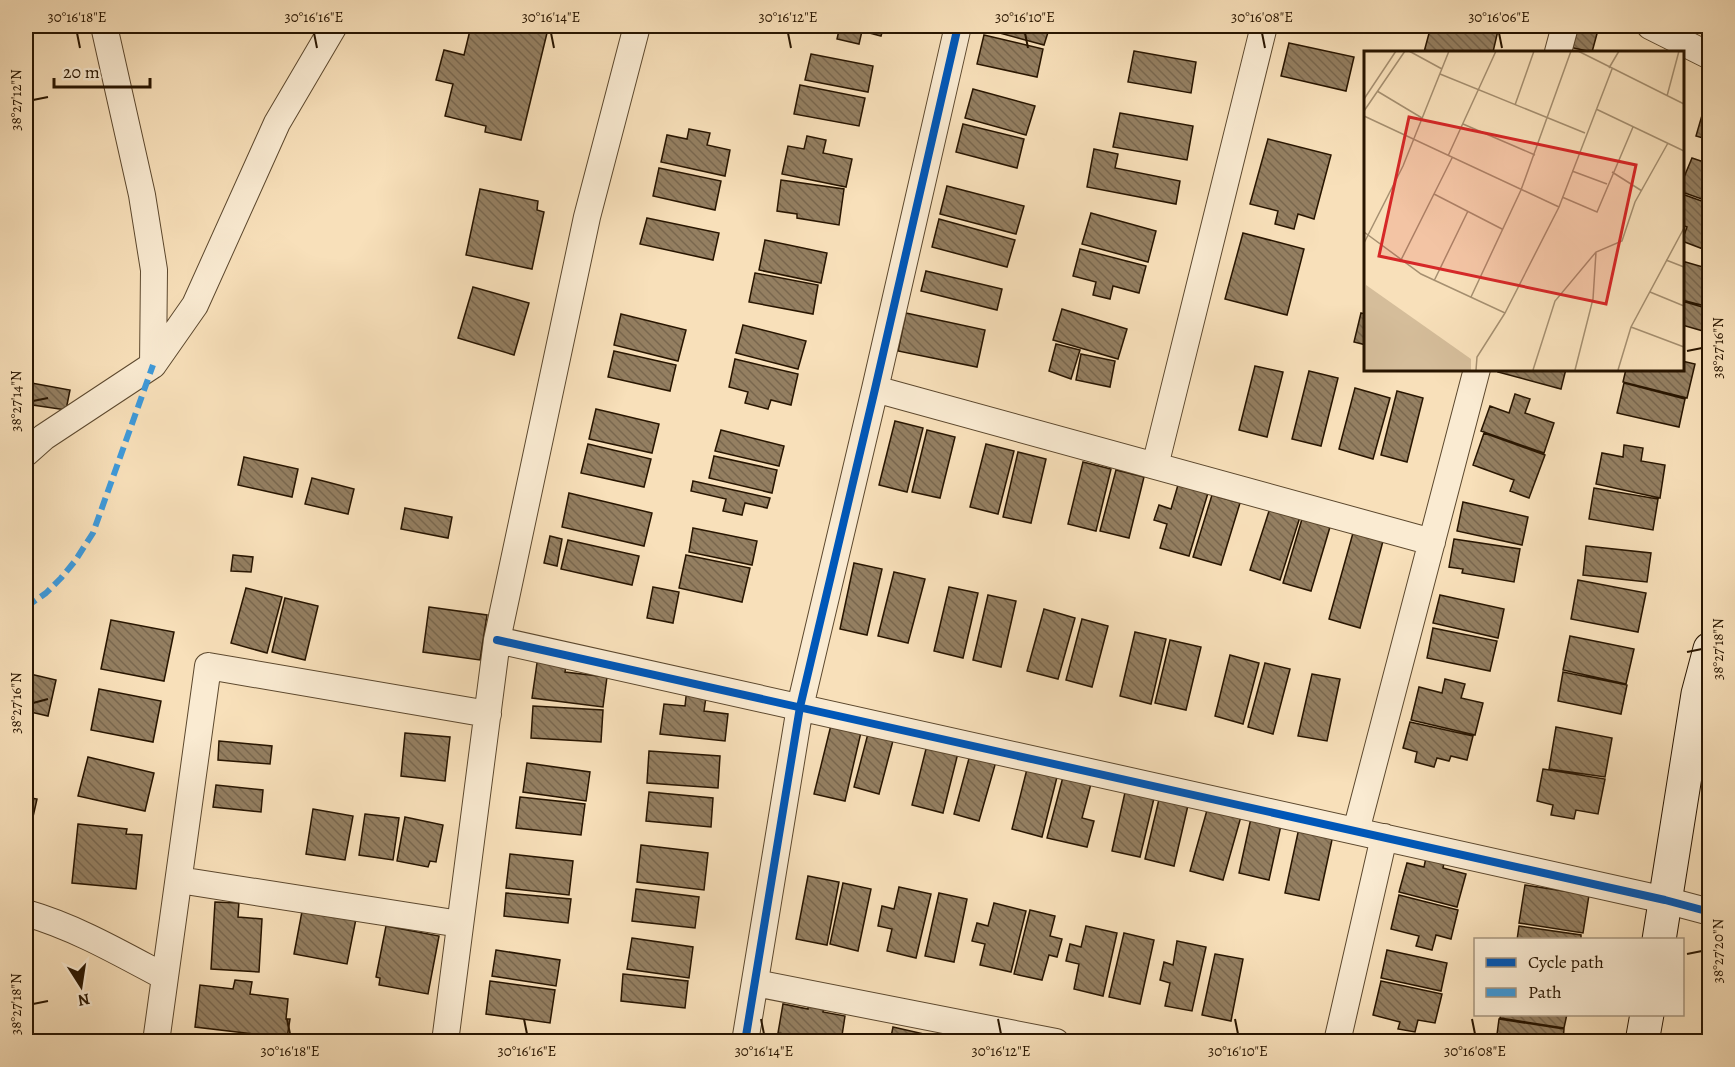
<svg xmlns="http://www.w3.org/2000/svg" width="1735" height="1067" font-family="Alegreya,serif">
<defs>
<pattern id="building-back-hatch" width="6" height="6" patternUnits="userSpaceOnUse" patternTransform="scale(1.5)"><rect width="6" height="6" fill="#947f61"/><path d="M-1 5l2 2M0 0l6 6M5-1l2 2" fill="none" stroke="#79674e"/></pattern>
</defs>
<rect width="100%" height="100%" fill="#f8e0ba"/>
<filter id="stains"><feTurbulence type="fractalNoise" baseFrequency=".00333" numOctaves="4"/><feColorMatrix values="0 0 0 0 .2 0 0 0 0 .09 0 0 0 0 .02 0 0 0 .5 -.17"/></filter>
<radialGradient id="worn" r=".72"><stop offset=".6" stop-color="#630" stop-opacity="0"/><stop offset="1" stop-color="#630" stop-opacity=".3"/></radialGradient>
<!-- building -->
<path fill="url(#building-back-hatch)" stroke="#281500" stroke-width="1.5" d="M26,26H34L29,45L26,44Z
M471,26H519L547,33L521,140L485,132L486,126L445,116L453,84L436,80L444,50L464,55Z
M840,26H884L881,36L862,31L859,44L837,39Z
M986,26H1050L1044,45L985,29Z
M1431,26H1499L1493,52H1424Z
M1574,26H1582L1598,30L1592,52L1569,47Z
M984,35L1043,49L1037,77L977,64Z
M1289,43L1354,57L1346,91L1281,76Z
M1134,51L1196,62L1191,93L1128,82Z
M811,54L873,66L868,92L805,80Z
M800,85L865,98L859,126L794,114Z
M973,89L1035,106L1026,135L965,118Z
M1705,105L1710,107V140L1696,136Z
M1120,113L1193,126L1187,160L1113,147Z
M963,124L1024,139L1017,168L956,152Z
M689,129L710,133L707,145L730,150L725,176L661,162L667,135L687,139Z
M807,136L826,140L823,153L852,159L846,187L782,174L788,146L804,149Z
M1268,139L1331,155L1314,219L1298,214L1294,229L1275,224L1278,211L1250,204Z
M1094,149L1118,154L1115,168L1180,181L1176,204L1087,187Z
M1692,158L1710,164V202L1682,192V182Z
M659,168L721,181L715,210L653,196Z
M781,180L844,189L839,225L797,218V214L777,211Z
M947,186L1024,206L1016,234L940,214Z
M480,189L538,201L537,210L544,212L532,269L466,255Z
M1682,194L1710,204V234L1703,249L1682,241L1687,227L1682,225Z
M1091,213L1156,231L1148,262L1082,244Z
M647,218L719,233L713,260L640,244Z
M939,219L1015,240L1007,267L932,247Z
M1243,233L1304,249L1287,315L1225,299Z
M765,240L827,253L821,283L759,270Z
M1080,249L1146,266L1139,293L1113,286L1110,299L1093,295L1096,282L1073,276Z
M1682,261L1710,269L1709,307L1682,300Z
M926,271L1002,289L997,310L921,291Z
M755,273L818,285L813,314L749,302Z
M473,287L529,303L514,355L458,338Z
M1682,301L1709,309L1703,331L1682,325Z
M1062,309L1127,329L1118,359L1053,340Z
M906,313L985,330L977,367L898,351Z
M1361,313L1366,314V345L1354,342Z
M621,314L686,330L678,361L614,345Z
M743,325L806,341L798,369L736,353Z
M1056,344L1080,350L1071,379L1049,371Z
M614,351L676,365L670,391L608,377Z
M1081,354L1115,361L1110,387L1076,380Z
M735,359L798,374L791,405L771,400L768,409L745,403L748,392L729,387Z
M1682,361L1695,364L1687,398L1623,382L1626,369H1682Z
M1255,366L1283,372L1267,437L1239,430Z
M1499,369H1566L1561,389L1498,372Z
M1309,371L1338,378L1321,446L1292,439Z
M26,382L70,390L66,410L26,404Z
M1624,383L1685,399L1679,427L1617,413Z
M1355,388L1390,398L1373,459L1339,449Z
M1397,391L1423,398L1407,462L1381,455Z
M1515,394L1530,399L1525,413L1554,423L1544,453L1481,431L1490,406L1509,413Z
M596,409L659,424L652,453L589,439Z
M895,421L923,428L907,492L879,485Z
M721,430L784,446L779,466L715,451Z
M927,430L955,437L940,498L912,492Z
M1484,433L1545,455L1529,498L1510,491L1514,480L1473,465Z
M588,444L651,459L644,487L581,473Z
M986,444L1014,451L998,514L970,507Z
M1624,445L1643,448L1641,461L1665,465L1660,498L1596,484L1602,453L1623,457Z
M1018,452L1046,459L1031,523L1003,517Z
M714,456L777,470L772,493L709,478Z
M244,457L298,469L292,497L238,485Z
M1083,462L1111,469L1096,531L1068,524Z
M1116,470L1144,477L1129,538L1100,531Z
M312,478L354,489L348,514L305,504Z
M693,481L770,498L767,508L745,503L742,515L723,511L726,499L691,491Z
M1178,485L1208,493L1189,556L1160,548L1167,524L1154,520L1159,505L1171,509Z
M1594,488L1658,499L1653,530L1589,519Z
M569,493L652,513L644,546L562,527Z
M1212,495L1240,503L1221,565L1193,557Z
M1463,502L1528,517L1522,545L1457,531Z
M405,508L452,517L448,538L401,529Z
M1270,508L1300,517L1280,580L1250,570Z
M1302,519L1330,527L1311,591L1283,583Z
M693,528L757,541L752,565L689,552Z
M1353,533L1383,541L1360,628L1329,619Z
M550,536L562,539L557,566L544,563Z
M1454,539L1520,549L1514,582L1462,573L1463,569L1449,567Z
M568,540L639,556L632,585L561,569Z
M1586,546L1651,553L1647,582L1583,575Z
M233,555L253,557L251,572L231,571Z
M686,555L750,568L742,602L679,588Z
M854,563L882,569L867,635L840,629Z
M894,572L925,579L908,643L878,636Z
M1578,580L1646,593L1638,632L1571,619Z
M653,587L679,592L673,623L647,618Z
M949,587L978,593L963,658L934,651Z
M246,588L282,597L267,653L231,643Z
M988,595L1016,601L1001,667L973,660Z
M1440,595L1504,609L1498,638L1433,623Z
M285,598L318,606L305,660L272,652Z
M429,607L487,615L480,660L423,652Z
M1044,609L1075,618L1058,679L1027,671Z
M1082,619L1108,626L1092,687L1066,680Z
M111,620L174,632L164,681L101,669Z
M1433,628L1497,641L1490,671L1427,658Z
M1135,632L1166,639L1151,704L1120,696Z
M1570,636L1634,649L1626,684L1563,670Z
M1170,640L1201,647L1186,710L1155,703Z
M1230,655L1259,663L1243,724L1215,716Z
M538,656L567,659L565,672L607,677L603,707L532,698Z
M1265,663L1290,669L1273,734L1248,727Z
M1563,672L1627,685L1621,714L1558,701Z
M26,673L56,680L48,716L26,711Z
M1312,674L1340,679L1327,741L1298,736Z
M1445,679L1465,684L1461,698L1483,703L1475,735L1411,720L1419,687L1442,693Z
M687,688L707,690L704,711L728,714L725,741L660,734L664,704L685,706Z
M99,689L161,701L153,742L91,730Z
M533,706L603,710L601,742L531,738Z
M1710,718V777L1699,776Z
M832,721L862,728L845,801L814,794Z
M1410,722L1473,736L1467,760L1451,756L1449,761L1437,758L1434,767L1415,762L1417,752L1403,748Z
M870,726L895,733L879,794L854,787Z
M1556,727L1612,738L1605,777L1549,769Z
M405,733L450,737L445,781L401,776Z
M219,741L272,746L270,764L218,760Z
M928,741L959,749L943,813L912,805Z
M649,751L720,756L718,788L647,783Z
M971,751L997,758L979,821L954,814Z
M88,757L154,773L145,811L78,796Z
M527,763L590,772L586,801L523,792Z
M1028,765L1058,773L1042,837L1012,829Z
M1543,769L1605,779L1598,814L1576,810L1574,819L1551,815L1553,805L1537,801Z
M1064,773L1092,780L1082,818L1094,821L1087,847L1047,838Z
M216,785L263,790L261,812L213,807Z
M1126,788L1155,794L1140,857L1112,851Z
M1710,791V840L1703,839Z
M649,792L713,798L711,827L646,821Z
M1160,795L1189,801L1174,866L1145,859Z
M26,797L37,799L30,830L26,829Z
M520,797L585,804L581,835L516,828Z
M1209,803L1242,813L1223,880L1190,871Z
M313,809L353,816L345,860L306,854Z
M1253,809L1283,816L1269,880L1239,873Z
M365,814L399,818L393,860L359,855Z
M405,817L443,825L436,862L430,861L428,867L397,861Z
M78,824L127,829L126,834L142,835L136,889L72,883Z
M1299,828L1333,835L1319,900L1285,893Z
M641,845L708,853L704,890L637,882Z
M1427,853L1445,858L1443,868L1466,874L1457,907L1399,892L1407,863L1424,867Z
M510,854L573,861L569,895L506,888Z
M808,876L839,882L827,945L796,939Z
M843,883L871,889L858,951L830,944Z
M1525,885L1589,895L1583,933L1519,923Z
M899,887L931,894L916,958L887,951L892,929L878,926L882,906L894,909Z
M636,889L699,897L695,928L632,921Z
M506,893L571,899L568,923L504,916Z
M939,893L967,899L954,962L925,956Z
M1399,895L1458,910L1451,939L1436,935L1432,950L1416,946L1419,936L1391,929Z
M215,902L239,903L238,917L262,919L259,972L211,969Z
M994,903L1026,911L1011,972L980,965L985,944L972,941L977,923L988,926Z
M303,906L357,914L347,964L294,954Z
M1030,910L1055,916L1050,936L1062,939L1057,957L1049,955L1042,980L1014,974Z
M386,926L439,936L428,994L379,985L380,978L376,977Z
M1086,926L1117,933L1103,996L1074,989L1079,964L1066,961L1070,944L1081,947Z
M1519,926L1581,935V940H1517Z
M1124,933L1154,940L1140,1004L1109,997Z
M632,938L693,947L689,978L627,969Z
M1177,941L1206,947L1192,1011L1165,1006L1170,983L1160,980L1164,962L1173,965Z
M496,950L560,960L556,986L492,976Z
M1387,950L1447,963L1441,991L1381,978Z
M1215,954L1243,959L1231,1021L1202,1015Z
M623,974L688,981L685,1008L621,1001Z
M235,980L252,982L250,994L288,999L286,1019H290L287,1038L195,1027L200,985L233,989Z
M490,981L555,990L550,1023L486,1014Z
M1381,981L1442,994L1435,1023L1418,1020L1415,1032L1398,1029L1400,1022L1373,1015Z
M809,998L825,1001L823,1012L845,1016L841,1042H830L778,1033L783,1004L808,1009Z
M1501,1014H1567L1564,1028L1500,1018Z
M1499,1019L1564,1029L1563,1042H1496Z
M893,1027L924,1034L922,1042H890Z
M1389,1034L1409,1042H1386Z
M929,1035L957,1041L927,1042Z"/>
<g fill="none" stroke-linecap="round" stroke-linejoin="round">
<defs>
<path id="street" d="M104,26L142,195L154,270L153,365
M1650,26L1710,56
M1558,52L1565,26
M875,389L1432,542
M26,453L44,437L153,365L195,305L277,123L334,26
M1155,466L1264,26
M497,640L1665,900L1710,912
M1356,831L1477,369
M179,880L460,924
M26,913C75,927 120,953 165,977
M755,983L1056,1042
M156,1042L208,666L488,714
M445,1042L497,640L587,217L637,26
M745,1042L800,707L875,389L958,26
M1337,1042L1384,837"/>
<path id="secondary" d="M1659,940L1698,694L1710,649
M1642,1042L1647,1014"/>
</defs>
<!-- street casing -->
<use href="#street" stroke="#5c482e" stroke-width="28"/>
<!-- secondary casing -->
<use href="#secondary" stroke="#281500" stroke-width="35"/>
<!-- street -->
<use href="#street" stroke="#faebd2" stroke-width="26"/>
<!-- secondary -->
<use href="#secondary" stroke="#faebd2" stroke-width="33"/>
<!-- quiet -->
<path stroke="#3d9adc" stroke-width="6" stroke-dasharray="12 6" stroke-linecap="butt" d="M26,607L46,593L61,578L75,561L93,533L153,365"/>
<defs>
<path id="cycleway" d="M497,640L1665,900L1710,912
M745,1042L800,707L875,389L958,26"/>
</defs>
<!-- cycleway casing -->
<use href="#cycleway" stroke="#faebd2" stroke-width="11"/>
<!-- cycleway -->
<use href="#cycleway" stroke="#0057b8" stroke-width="8"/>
</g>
<!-- ticks -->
<path fill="none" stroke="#281500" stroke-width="2" d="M77,33L80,48M314,33L317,48M551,33L554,48M788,33L791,48M1025,33L1028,48M1262,33L1265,48M1499,33L1502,48M33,100L48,97M1687,351L1702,348M33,401L48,398M1687,652L1702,649M33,703L48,699M1687,954L1702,951M33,1004L48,1001M287,1019L290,1034M524,1019L527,1034M761,1019L764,1034M998,1019L1001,1034M1235,1019L1238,1034M1472,1019L1475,1034"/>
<!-- overview -->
<g transform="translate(1364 51)">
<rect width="320" height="320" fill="#f8e0ba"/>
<path d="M2,234L107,308V319H0Z" fill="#d5bd9a"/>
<path fill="none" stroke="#a58f70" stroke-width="1.5" d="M45,0L78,18M214,0L320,53M245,17L255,0M76,23L221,82M13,40L58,67M303,45L315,0M0,48L32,0M151,54L170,0M232,58L320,100M0,60L41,0M0,65L195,156M99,73L171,104M84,105L132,0M208,120L243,133M248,121L278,140M70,143L138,178M198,146L233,161L269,76M0,181L57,223L141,262L195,156L248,18M0,192L39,115L85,0M302,209L320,216M36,211L88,107M70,230L104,160M286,241L320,255M107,246L157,139L207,0M267,276L320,296M112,319L113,306L141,262M169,319L191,250L232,201L258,190L271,151L304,92M211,319L229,248L232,201M254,319L267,276L320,177"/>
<path fill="#d62828" fill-opacity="0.15" stroke="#d62828" stroke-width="3" d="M45,66L272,114L242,253L15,205Z"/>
<rect width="320" height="320" fill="none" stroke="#281500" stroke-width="3"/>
</g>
<!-- margin -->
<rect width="1735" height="1067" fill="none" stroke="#f8e0ba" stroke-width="66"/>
<!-- legend -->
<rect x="1474" y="938" width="210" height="78" fill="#faebd2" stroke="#a6957e" stroke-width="1.5"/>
<rect x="1486" y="958" width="30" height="9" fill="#0057b8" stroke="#a6957e" stroke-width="1.5"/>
<text x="1528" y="968" font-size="18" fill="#281500">Cycle path</text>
<rect x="1486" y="988" width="30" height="9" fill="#3d9adc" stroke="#a6957e" stroke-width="1.5"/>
<text x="1528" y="998" font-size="18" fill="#281500">Path</text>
<!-- north arrow -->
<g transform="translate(81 986) rotate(168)" stroke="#faebd2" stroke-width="4.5" paint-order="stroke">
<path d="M0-4.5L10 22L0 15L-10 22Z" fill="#281500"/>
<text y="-9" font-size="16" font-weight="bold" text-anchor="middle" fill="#281500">N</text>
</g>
<!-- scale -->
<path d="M54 78v9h96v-9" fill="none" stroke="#281500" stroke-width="3"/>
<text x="63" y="78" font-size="18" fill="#281500" stroke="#faebd2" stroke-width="4.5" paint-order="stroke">20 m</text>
<rect x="33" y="33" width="1669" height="1001" fill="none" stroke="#281500" stroke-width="2"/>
<g font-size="15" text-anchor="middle" fill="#281500">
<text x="77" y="22">30°16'18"E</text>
<text x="314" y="22">30°16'16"E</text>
<text x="551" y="22">30°16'14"E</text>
<text x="788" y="22">30°16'12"E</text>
<text x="1025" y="22">30°16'10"E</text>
<text x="1262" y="22">30°16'08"E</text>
<text x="1499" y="22">30°16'06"E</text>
<text transform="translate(16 100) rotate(-90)" y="5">38°27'12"N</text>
<text transform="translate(1718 348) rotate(-90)" y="5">38°27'16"N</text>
<text transform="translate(16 401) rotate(-90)" y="5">38°27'14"N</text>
<text transform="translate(1718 649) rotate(-90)" y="5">38°27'18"N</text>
<text transform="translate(16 703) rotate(-90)" y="5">38°27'16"N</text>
<text transform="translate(1718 951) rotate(-90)" y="5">38°27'20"N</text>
<text transform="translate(16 1004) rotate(-90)" y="5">38°27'18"N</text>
<text x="290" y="1056">30°16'18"E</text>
<text x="527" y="1056">30°16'16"E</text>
<text x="764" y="1056">30°16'14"E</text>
<text x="1001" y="1056">30°16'12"E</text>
<text x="1238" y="1056">30°16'10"E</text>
<text x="1475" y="1056">30°16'08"E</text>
</g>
<rect width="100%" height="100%" filter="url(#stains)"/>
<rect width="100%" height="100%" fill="url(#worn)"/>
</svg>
